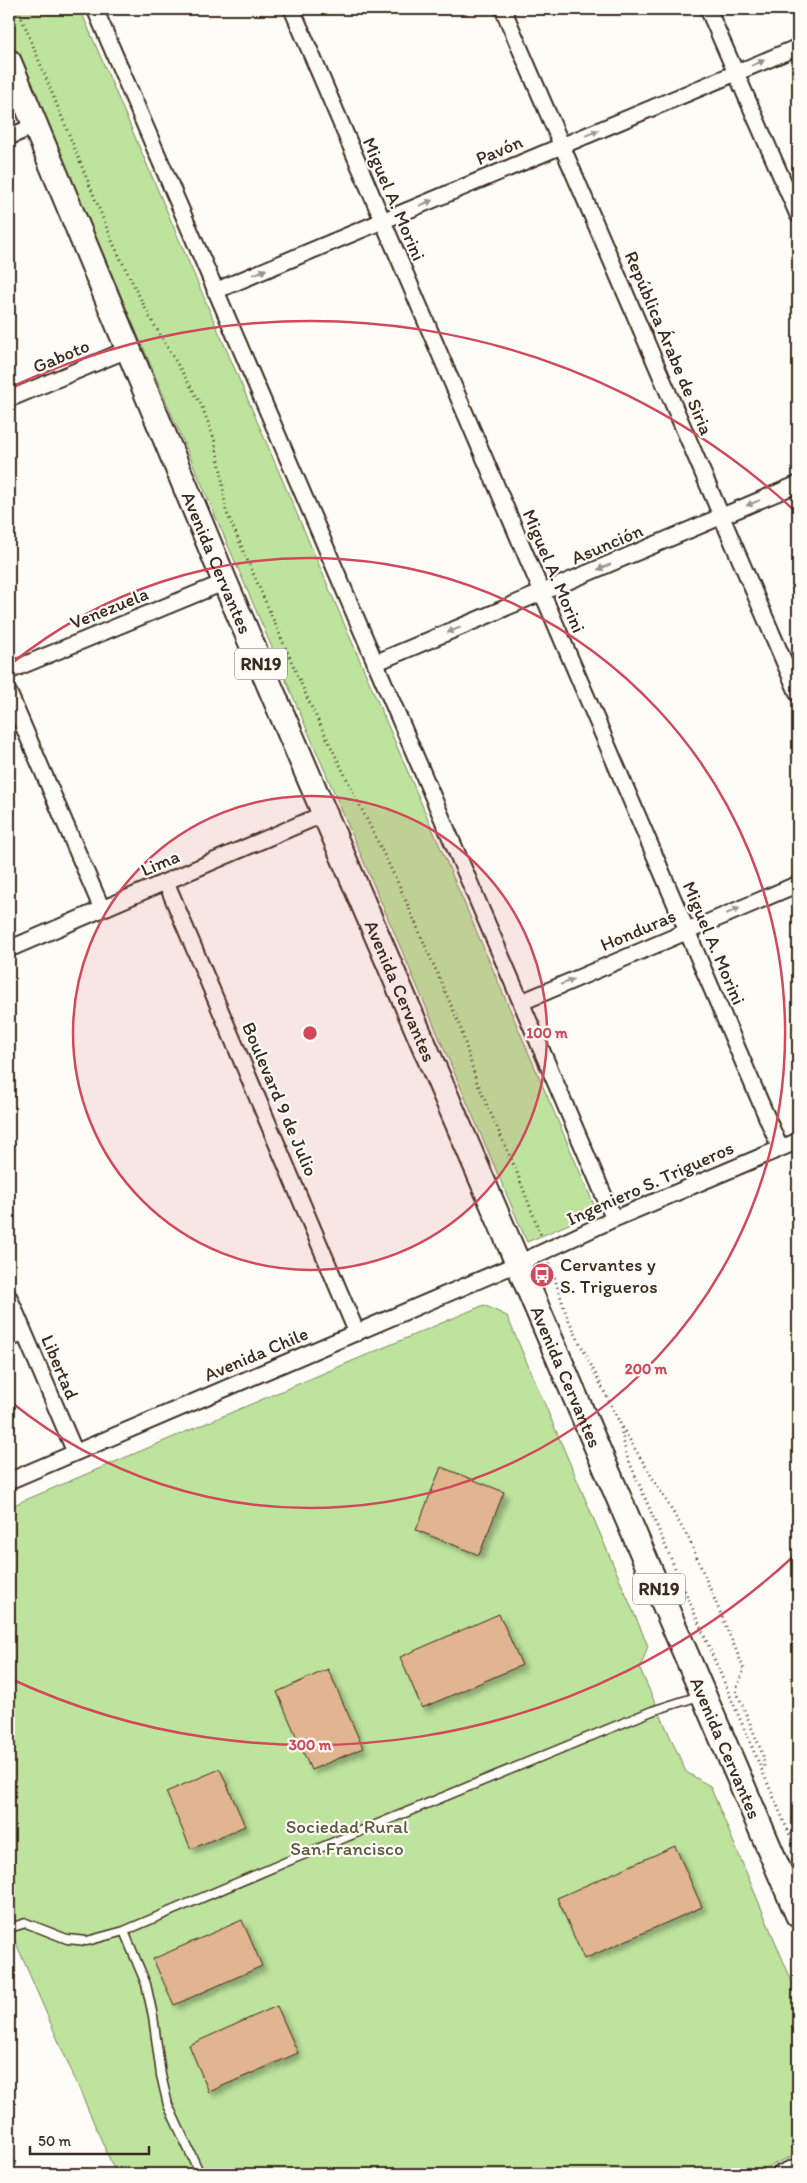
<svg xmlns="http://www.w3.org/2000/svg" width="807" height="2183" font-family="Itim,sans-serif">
<defs>
<filter id="shadow"><feDropShadow dx="4.5" dy="4.5" stdDeviation="2.5" flood-color="#0004"/></filter>
</defs>
<rect width="100%" height="100%" fill="#fdfcf7"/>
<filter id="ink" filterUnits="userSpaceOnUse"><feTurbulence type="fractalNoise" baseFrequency=".02" numOctaves="2"/><feDisplacementMap in="SourceGraphic" scale="10" xChannelSelector="R" yChannelSelector="G"/><feConvolveMatrix kernelMatrix="1 2 1 2 8 2 1 2 1" color-interpolation-filters="sRGB"/></filter>
<g filter="url(#ink)">
<!-- green -->
<path fill="#bee39d" stroke="#7c865e" d="M9,9H80L597,1212L527,1242L9,35Z
M484,1305L507,1316L648,1646L640,1669L686,1772L710,1786L798,1996V2154L750,2174H116L9,1927V1507Z"/>
<!-- building -->
<path fill="#e0b590" stroke="#3b2a1e" filter="url(#shadow)" d="M441,1467L504,1492L479,1555L416,1530Z
M499,1614L522,1665L422,1708L400,1657Z
M328,1669L363,1748L311,1770L277,1692Z
M220,1769L245,1826L191,1849L166,1792Z
M675,1846L702,1907L584,1959L557,1898Z
M242,1920L262,1966L174,2005L153,1959Z
M277,2006L298,2053L209,2092L189,2045Z"/>
<g fill="none" stroke-linecap="round" stroke-linejoin="round">
<defs>
<path id="lane" d="M9,1928L26,1923L67,1939L87,1941L124,1931L293,1859L652,1711L702,1695
M124,1931L146,1984L153,2016L161,2075L168,2105L200,2174"/>
<path id="street" d="M95,9L614,1219
M292,9L780,1148
M503,9L798,694
M708,9L798,215
M9,137L36,125
M215,291L798,47
M9,399L129,349
M375,663L798,484
M9,671L225,582
M9,693L102,909
M166,882L357,1333
M9,949L326,813
M522,1002L798,884
M9,1297L75,1452
M9,1339L24,1333
M9,1481L519,1263L614,1219L798,1141
M779,2174L798,2166"/>
<g id="primary">
<path id="s1" d="M9,62L225,582L798,1915"/>
</g>
</defs>
<!-- lane casing -->
<use href="#lane" stroke="#3b2a1e" stroke-width="11"/>
<!-- street casing -->
<use href="#street" stroke="#3b2a1e" stroke-width="19"/>
<!-- primary casing -->
<use href="#primary" stroke="#3b2a1e" stroke-width="28"/>
<!-- path -->
<path stroke="#3b2a1e" stroke-width="3" stroke-dasharray="1 4" stroke-linecap="butt" d="M18,9L113,243L149,316L201,404L214,438L221,471L226,511L310,704L399,885L460,1026L476,1080L516,1170L542,1238
M550,1263L567,1317L620,1423L626,1454L798,1854
M622,1427L689,1539L744,1669L736,1690L763,1755L764,1769"/>
<!-- lane -->
<use href="#lane" stroke="#fdfcf7" stroke-width="8"/>
<!-- street -->
<use href="#street" stroke="#fdfcf7" stroke-width="15"/>
<!-- primary -->
<use href="#primary" stroke="#fdfcf7" stroke-width="24"/>
</g>
<!-- one-way arrows -->
<defs><path id="oneway-solid" d="M-6-.8H1V-3.2L6.5 0L1 3.2V.8H-6Z" transform="scale(1.25)"/></defs>
<g fill="#9c938a">
<use href="#oneway-solid" transform="translate(758 63) rotate(-23)"/>
<use href="#oneway-solid" transform="translate(592 133) rotate(-23)"/>
<use href="#oneway-solid" transform="translate(426 203) rotate(-23)"/>
<use href="#oneway-solid" transform="translate(260 272) rotate(-23)"/>
<use href="#oneway-solid" transform="translate(753 503) rotate(158)"/>
<use href="#oneway-solid" transform="translate(604 567) rotate(157)"/>
<use href="#oneway-solid" transform="translate(454 630) rotate(157)"/>
<use href="#oneway-solid" transform="translate(733 911) rotate(-23)"/>
<use href="#oneway-solid" transform="translate(567 982) rotate(-23)"/>
</g>
</g>
<!-- distance rings -->
<circle cx="310" cy="1033" r="237" fill="#d1495b" fill-opacity=".12"/>
<g fill="none" stroke="#d1495b" stroke-width="2.5">
<circle cx="310" cy="1033" r="237"/>
<path d="M11 664A475 475 0 1 1 11 1402"/>
<path d="M796 1554A712 712 0 0 1 9 1678M9 388A712 712 0 0 1 796 512"/>
</g>
<!-- icons -->
<defs>
<symbol id="bus-disc" viewBox="-11 -11 22 22"><circle r="9.5" fill="#d1495b" stroke="#fdfcf7"/><path d="M-5-6H5V4H4V6H2V4H-2V6H-4V4H-5ZM-3.5-4V0h7V-4ZM-3.5 1.2v1.5H-2V1.2ZM2 1.2v1.5H3.5V1.2Z" fill="#fff"/></symbol>
</defs>
<g fill-rule="evenodd">
<use href="#bus-disc" x="528" y="1261" width="28" height="28"/>
</g>
<g text-anchor="middle" dominant-baseline="central" stroke-width="4.5" stroke-linejoin="round" paint-order="stroke">
<!-- shield labels -->
<g fill="#fdfcf7" stroke="#75695f" stroke-width="1">
<rect x="235" y="648.5" width="52" height="31" rx="4"/>
<rect x="633" y="1573.5" width="52" height="31" rx="4"/>
</g>
<g font-size="18" font-weight="bold" fill="#3b2a1e">
<text x="261" y="664">RN19</text>
<text x="659" y="1589">RN19</text>
</g>
<!-- street labels -->
<g font-size="19" fill="#3b2a1e" stroke="#fdfcf7">
<text transform="translate(499 150) rotate(-23)">Pavón</text>
<text transform="translate(394 199) rotate(67)">Miguel A. Morini</text>
<text transform="translate(669 343) rotate(67)">República Árabe de Siria</text>
<text transform="translate(61 356) rotate(-23)">Gaboto</text>
<text transform="translate(607 544) rotate(-23)">Asunción</text>
<text stroke="none"><textPath href="#s1" startOffset="542">Avenida Cervantes</textPath></text>
<text transform="translate(554 571) rotate(67)">Miguel A. Morini</text>
<text transform="translate(109 608) rotate(-22)">Venezuela</text>
<text transform="translate(160 863) rotate(-23)">Lima</text>
<text transform="translate(638 930) rotate(-23)">Honduras</text>
<text transform="translate(714 943) rotate(67)">Miguel A. Morini</text>
<text stroke="none"><textPath href="#s1" startOffset="1008">Avenida Cervantes</textPath></text>
<text transform="translate(280 1099) rotate(67)">Boulevard 9 de Julio</text>
<text transform="translate(650 1183) rotate(-24)">Ingeniero S. Trigueros</text>
<text transform="translate(256 1354) rotate(-23)">Avenida Chile</text>
<text transform="translate(60 1367) rotate(67)">Libertad</text>
<text stroke="none"><textPath href="#s1" startOffset="1428">Avenida Cervantes</textPath></text>
<text stroke="none"><textPath href="#s1" startOffset="1832">Avenida Cervantes</textPath></text>
</g>
<!-- poi labels -->
<g font-size="19" fill="#3b2a1e" stroke="#fdfcf7" text-anchor="start">
<text x="560" y="1264">Cervantes y<tspan x="560" dy="22">S. Trigueros</tspan></text>
</g>
<!-- park labels -->
<g font-size="19" fill="#5c583e" stroke="#fdfcf7">
<text x="347" y="1826">Sociedad Rural<tspan x="347" dy="22">San Francisco</tspan></text>
</g>
</g>
<circle cx="310" cy="1033" r="8" fill="#d1495b" stroke="#fdfcf7" stroke-width="2.5"/>
<g font-size="15" text-anchor="middle" font-weight="bold" fill="#d1495b" stroke="#fdfcf7" stroke-width="4.5" stroke-linejoin="round" paint-order="stroke">
<text x="547" y="1038">100 m</text>
<text x="646" y="1374">200 m</text>
<text x="310" y="1750">300 m</text>
</g>
<!-- margin -->
<rect width="807" height="2183" fill="none" stroke="#fdfcf7" stroke-width="30"/>
<rect x="15" y="15" width="777" height="2153" fill="none" stroke="#3b2a1e" stroke-width="2" filter="url(#ink)"/>
<!-- scale -->
<path d="M30 2146v8h119v-8" fill="none" stroke="#3b2a1e" stroke-width="2.5"/>
<text x="38" y="2146" font-size="15" fill="#3b2a1e" stroke="#fdfcf7" stroke-width="4" paint-order="stroke">50 m</text>
</svg>
